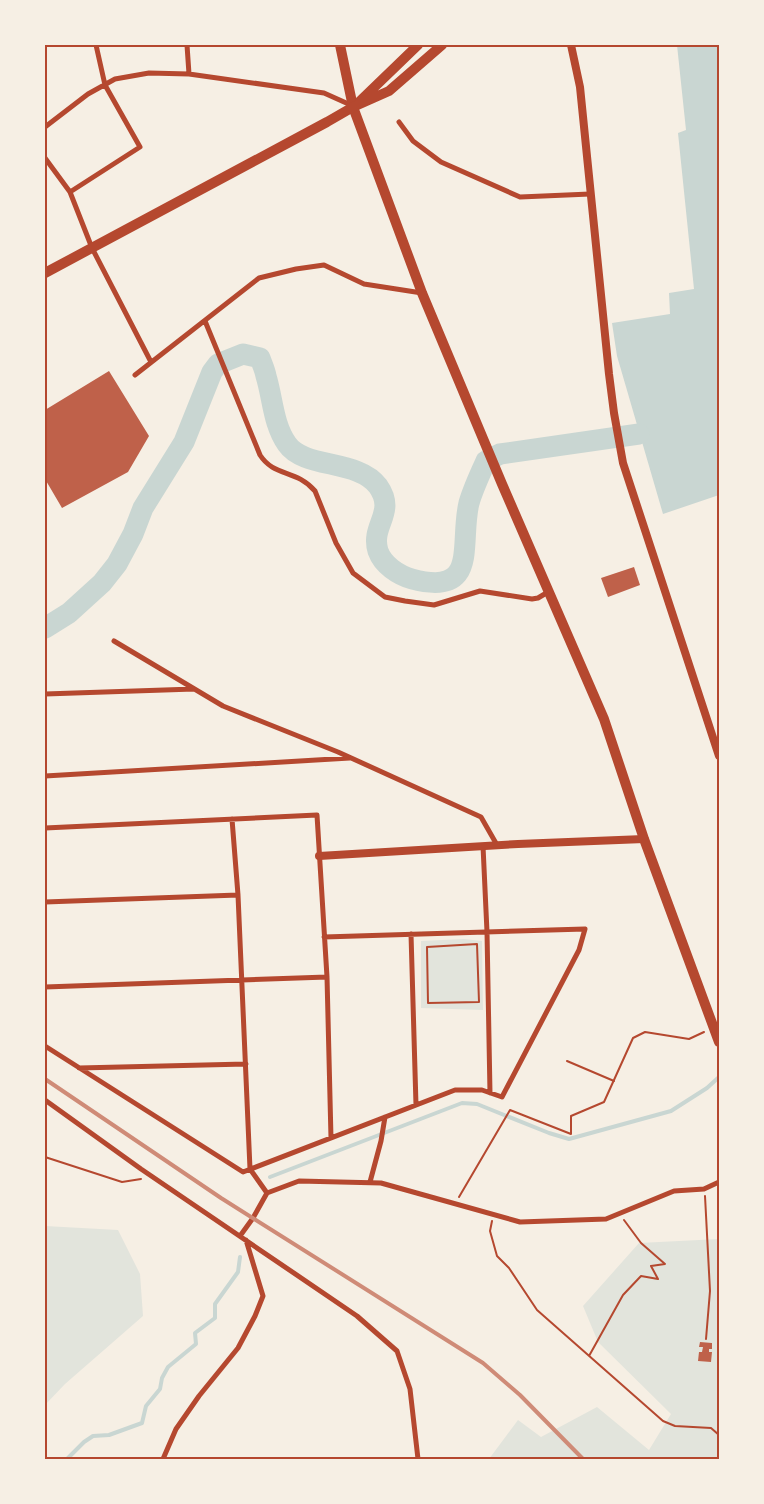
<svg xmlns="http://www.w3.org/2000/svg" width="764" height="1504" font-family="Montserrat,sans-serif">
<rect width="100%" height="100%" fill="#f6efe4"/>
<!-- green -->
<path fill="#e2e4dc" d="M464,939L482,941L483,1010L421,1008V941Z
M45,1226L118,1230L140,1274L143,1316L65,1384L45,1405Z
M719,1239V1459H489L518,1420L541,1437L597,1407L649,1450L671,1414L598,1342L583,1306L639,1243Z"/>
<!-- water -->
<path fill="#c9d6d2" d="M677,45H719V495L663,514L617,356L612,323L670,314L669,293L694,289L678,133L686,130Z"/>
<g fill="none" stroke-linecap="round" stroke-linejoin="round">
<!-- stream -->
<path stroke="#c9d6d2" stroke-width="4" d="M270,1177L462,1103L477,1104L549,1133L569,1139L671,1111L707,1088L719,1077
M67,1459L84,1442L93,1436L109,1435L142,1423L146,1406L160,1389L162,1378L168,1367L196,1344L195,1333L215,1318V1304L238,1272L240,1257"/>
<!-- river -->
<path stroke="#c9d6d2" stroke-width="21" d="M45,628L69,613L102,583L117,564L133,534L143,508L184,442L212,372L218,364L243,354L260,358C262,364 265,370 266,376C273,399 273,424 287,444C304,469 358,459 378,486C397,513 370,525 378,551C383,565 398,575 412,579C480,597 459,544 469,503C473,489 480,474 486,461L500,454L639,434"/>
</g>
<!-- building -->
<path fill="#bf614a" d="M109,371L149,436L128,472L62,508L45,479V410Z
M634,567L640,585L608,597L601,578Z
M700,1342L712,1343V1349H709V1352H712L711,1362L698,1361L699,1352H702L703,1347H699Z"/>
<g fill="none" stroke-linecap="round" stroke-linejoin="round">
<!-- path -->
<path stroke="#b5482f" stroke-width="2" d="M477,944L479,1002L428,1003L427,947Z
M567,1061L614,1081
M45,1157L122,1182L141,1179
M705,1196L710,1291L706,1339
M459,1197L510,1110L571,1134V1116L604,1102L633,1038L645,1032L689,1039L704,1032
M492,1221L490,1231L497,1256L509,1268L537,1310L663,1421L675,1426L711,1428L719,1435
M589,1356L623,1295L641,1276L658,1279L651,1266L665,1264L641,1243L624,1220"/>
<!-- minor -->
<path stroke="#b5482f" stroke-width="5" d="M187,45L189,74
M399,122L413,141L441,162L520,197L590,194
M45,127L88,94L115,79L149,73L189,74L324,93L353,106
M45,158L70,192L92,248L151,362
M70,192L140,147L105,85L96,45
M205,321L260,455C274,477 296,469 315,491L336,543L353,573L385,597L405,601L434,605L480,591L532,599L538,598L548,592
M135,375L259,278L296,269L324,265L364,284L422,293
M114,641L223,706L338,752L481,817L497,845
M45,694L194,689
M45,776L350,758
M232,819L238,895
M45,828L317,815L327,977L45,987
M483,846L487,932L490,1093
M45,902L238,895L250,1169L267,1193
M411,934L416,1105
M327,977L331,1138
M45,1046L243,1172L455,1090H482L502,1097L579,950L585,929L324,937
M79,1068L246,1064
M45,1100L141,1169L357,1316L397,1351L410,1389L418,1459
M370,1182L381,1141L385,1117
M240,1236L253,1218L267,1193L299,1181L381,1183L520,1222L606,1219L674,1191L704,1189L719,1182
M163,1459L176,1429L199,1396L238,1348L255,1316L263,1296L246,1240"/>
<!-- tertiary -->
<path stroke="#b5482f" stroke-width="8" d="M571,45L580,87L609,374L614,413L623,463L719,756
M319,856L518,844L644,839"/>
<!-- primary -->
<path stroke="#b5482f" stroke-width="10" d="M340,45L353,107L422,293L502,484L604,719L644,839L719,1042"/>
<!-- trunk -->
<path stroke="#b5482f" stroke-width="10" d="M360,101L418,45
M45,273L327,122L353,107L389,91L442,45"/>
<!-- rail -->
<path stroke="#cf8b77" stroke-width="4" d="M45,1079L221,1198L483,1363L520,1395L583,1459"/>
</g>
<!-- border -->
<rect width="764" height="1504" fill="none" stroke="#f6efe4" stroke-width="92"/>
<rect x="46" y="46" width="672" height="1412" fill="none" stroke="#b5482f" stroke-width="2"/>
</svg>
